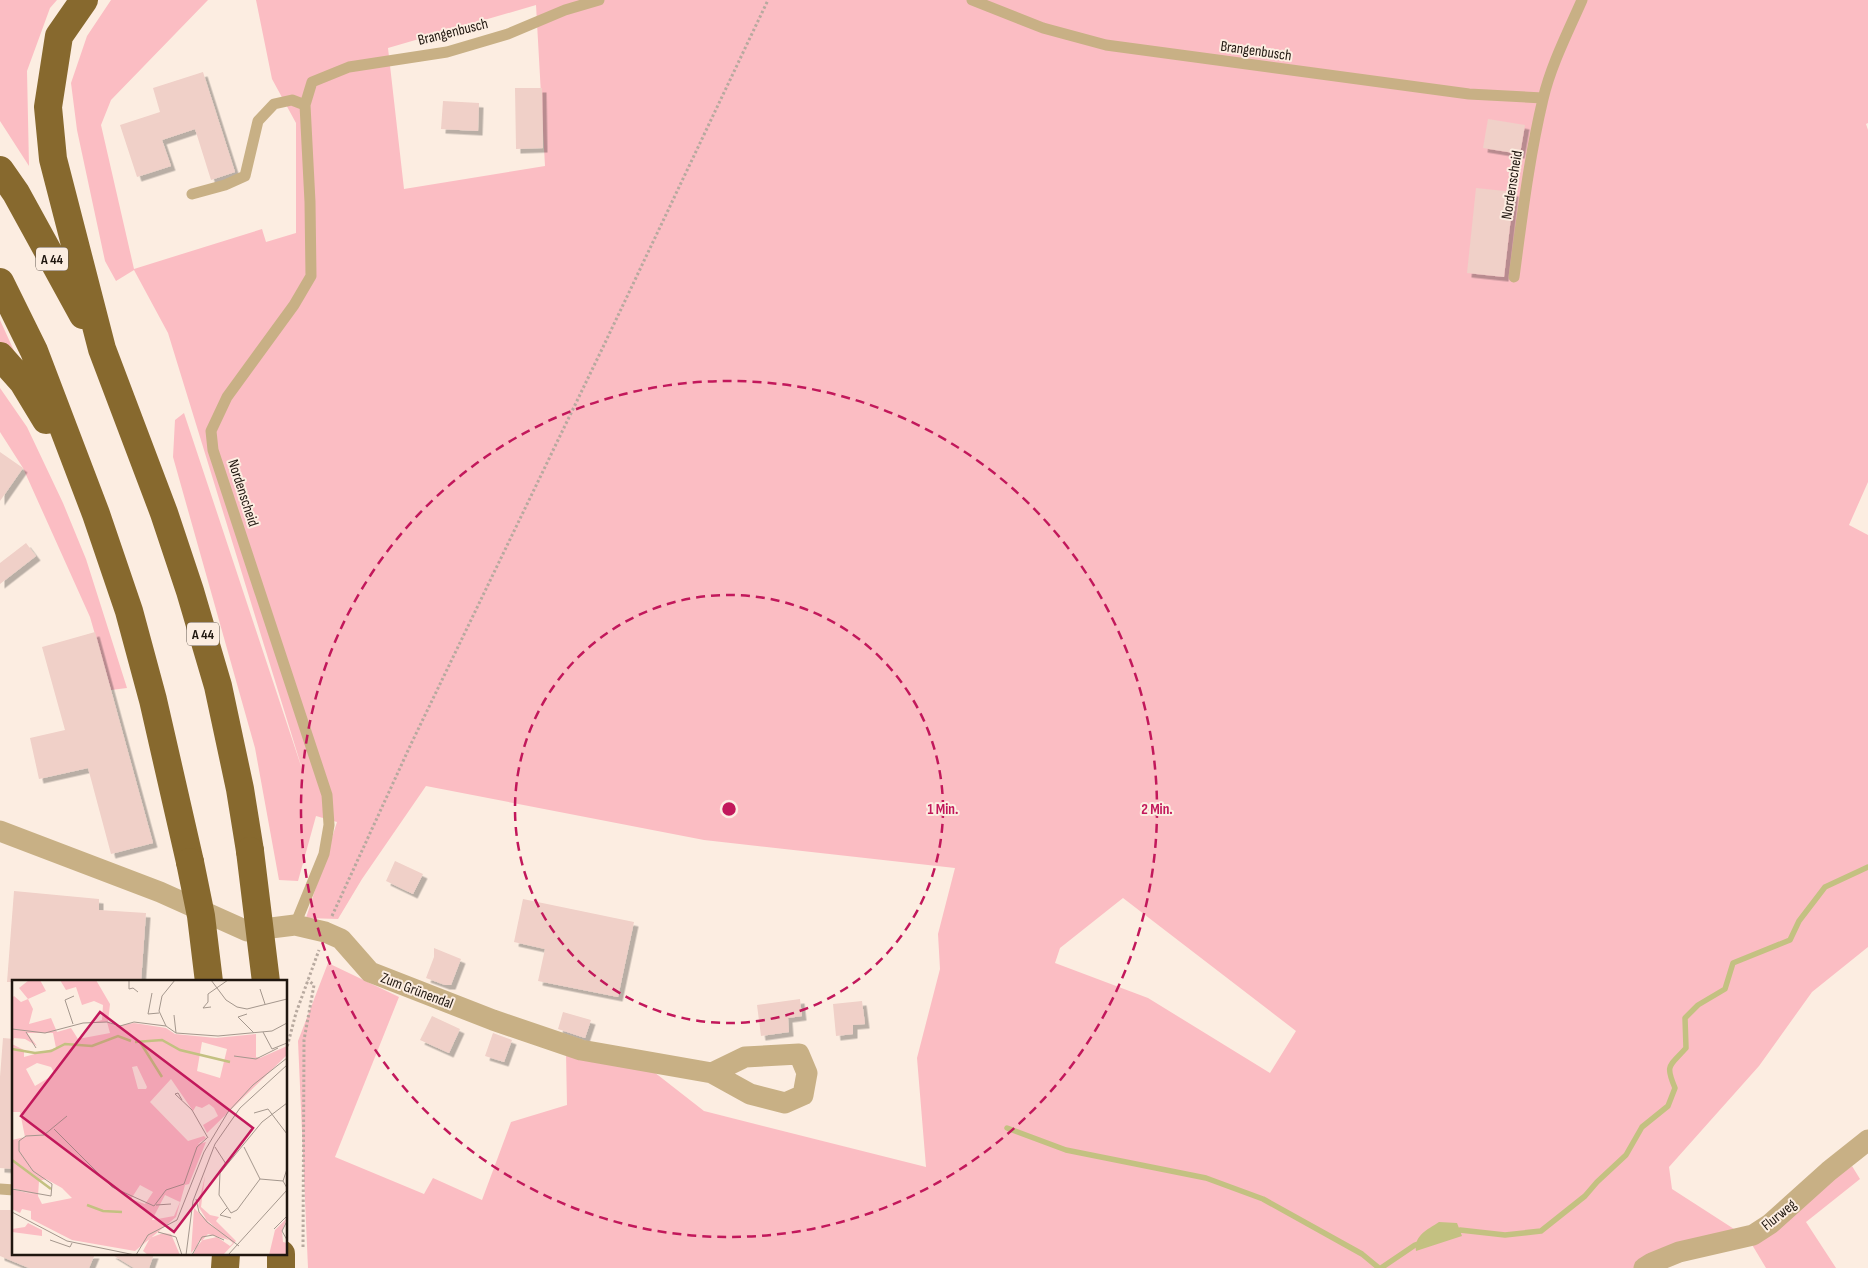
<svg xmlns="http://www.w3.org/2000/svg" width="1868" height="1268" font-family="'Sofia Sans Condensed',sans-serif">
<defs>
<filter id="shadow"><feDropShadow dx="4.5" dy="4.5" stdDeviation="0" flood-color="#0004"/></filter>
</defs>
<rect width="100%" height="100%" fill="#fcede1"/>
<!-- green -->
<path fill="#fbbdc3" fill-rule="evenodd" d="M0,0H57L50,8L27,71L29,166L0,121Z
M111,0H208L111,100L101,125L134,269L262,229L266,242L296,233V123L272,79L256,0H1868V123L1866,124L1868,130V482L1849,525L1868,535V947L1812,992L1759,1066L1669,1167L1672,1189L1748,1238L1852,1166L1860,1179L1806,1222L1836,1268H1766L1748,1238L1644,1268H308L298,1041L328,963L399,997L335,1157L424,1194L433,1178L482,1200L511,1122L567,1105L566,1052L654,1072L704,1111L926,1167L917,1058L940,969L938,934L955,868L704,840L426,786L362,879L338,919L306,918L337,822L316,816L298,881L279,880L255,748L173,457L175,420L184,413L304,775L168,333L134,270L116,281L105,261L77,130L71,83L87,36ZM536,5L545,166L404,189L388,48ZM1123,898L1296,1031L1270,1073L1148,998L1055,963L1060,948Z
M0,320L20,364L0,343Z
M0,388L27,427L63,503L86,559L127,688L111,690L90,617L23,468L0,432Z"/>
<!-- water -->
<path fill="#c3c181" d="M1439,1222L1457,1223L1462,1236L1416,1251C1414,1235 1427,1230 1439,1222Z"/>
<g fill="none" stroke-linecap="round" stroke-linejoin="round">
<!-- stream -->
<path stroke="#c3c181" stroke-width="5.5" d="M1007,1128L1066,1150L1206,1178L1263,1199L1362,1254L1379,1268
M1454,1232L1460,1230L1505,1235L1541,1231L1585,1196L1597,1182L1626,1155L1642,1127L1668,1106L1675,1088C1665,1064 1669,1067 1686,1048L1685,1018L1698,1005L1725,989L1733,963L1790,940L1799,921L1825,887L1868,867
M1381,1268L1415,1245L1421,1243"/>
</g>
<!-- building -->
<path fill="#f0d0c8" filter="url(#shadow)" d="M203,72L235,172L211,180L195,129L162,140L171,166L137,177L120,125L160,112L153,88Z
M515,88H542L543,148L516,149Z
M443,101L479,103L478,131L441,129Z
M1488,119L1525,125L1520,154L1483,148Z
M1476,188L1514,192L1504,277L1467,273Z
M0,452L23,468L0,501Z
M26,543L36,556L0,584V563Z
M95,632L153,843L111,854L88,768L39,779L30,738L65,730L42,647Z
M395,861L423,874L413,894L386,881Z
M14,891L99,899V910L146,913L141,982H7Z
M523,899L634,922L618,997L538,981L545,949L514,942Z
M434,948L461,959L451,985H445L426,978L434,957Z
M800,999L802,1016L788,1018L789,1032L761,1036L757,1005Z
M862,1001L865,1024L853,1025V1034L836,1036L833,1004Z
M563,1012L591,1020L585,1038L558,1029Z
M432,1016L460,1029L449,1053L420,1040Z
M493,1033L512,1040L504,1062L485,1056Z
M3,1038L14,1039V1169L0,1168V1077Z
M0,1210H14V1254H95L89,1268H29L0,1256Z
M111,1254H154L149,1268H134Z"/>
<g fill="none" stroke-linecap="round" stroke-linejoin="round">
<!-- path -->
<path stroke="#b7a99f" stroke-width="3" stroke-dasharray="2.5 2.5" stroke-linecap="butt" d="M332,916L411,744L604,345L768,0
M286,1051L296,1013L319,950
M303,1247L304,1040L314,985L308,980"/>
<!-- lane -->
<path stroke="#c8b085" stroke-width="11" d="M972,0L1043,28L1106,45L1469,94L1543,98
M192,194L225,185L245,176L258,121L274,104L292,100L305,105
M1514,277C1522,217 1529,158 1543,99C1551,65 1568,32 1582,0
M295,925L324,854L329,825L327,795L213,450L211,431L227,397L294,305L311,276L310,202L305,105L312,82L349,67L447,52L508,34L565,10L599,0
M0,1189L14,1190"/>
<!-- street -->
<path stroke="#c8b085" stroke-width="21" d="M0,831L160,892L247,931L295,925L325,932L341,939L370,972L493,1020L581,1050L712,1073L745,1057L799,1054L807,1073L803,1095L785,1103L750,1094L712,1073
M1644,1268L1652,1263L1679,1252L1753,1235L1770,1224L1829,1171L1868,1140"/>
<!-- highway -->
<path stroke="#87692e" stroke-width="28" d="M84,0L59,36L48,107L53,159L102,349L164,513L190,591L218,686L240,789L250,851
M0,170L16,193L83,315
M0,282L34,351L96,514L129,611L153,700L190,862
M0,356L23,382L46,420
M225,1268L226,1254
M281,1268V1254"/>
<!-- highway-bridge -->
<path stroke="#87692e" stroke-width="28" d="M250,851L266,982
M190,862L201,916L209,982"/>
</g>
<!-- distance rings -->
<g fill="none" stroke="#c2185b" stroke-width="2.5" stroke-dasharray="9 6">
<circle cx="729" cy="809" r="214"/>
<circle cx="729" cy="809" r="428"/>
</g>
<g text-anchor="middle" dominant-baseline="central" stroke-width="4" stroke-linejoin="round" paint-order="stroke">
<!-- shield labels -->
<g fill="#fcede1" stroke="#61564e" stroke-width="1">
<rect x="36" y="247.5" width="32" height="23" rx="4"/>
<rect x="187" y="622.5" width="32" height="23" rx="4"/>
</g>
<g font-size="14" font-weight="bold" fill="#1f160f">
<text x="52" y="259">A 44</text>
<text x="203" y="634">A 44</text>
</g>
<!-- street labels -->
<g font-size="15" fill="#1f160f" stroke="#fcede1">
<text transform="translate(453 32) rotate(-14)">Brangenbusch</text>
<text transform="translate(1256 51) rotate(8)">Brangenbusch</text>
<text transform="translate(1512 185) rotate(-81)">Nordenscheid</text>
<text transform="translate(243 493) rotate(72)">Nordenscheid</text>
<text transform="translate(417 991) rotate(21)">Zum Grünendal</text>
<text transform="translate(1779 1215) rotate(-39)">Flurweg</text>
</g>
</g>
<!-- overview -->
<g transform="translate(12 980)">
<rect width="275" height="275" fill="#fcede1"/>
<path d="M17,0H28L34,11L16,19L21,29L17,44L39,38L45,52L59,48L66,59L98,53L95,42H83L90,40L91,25L82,21L70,25L64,7L54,10L48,0H84L98,24L96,42L104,46L122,43L154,48L163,54L204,58L244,54V77L248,78L275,66V75L195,153L191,145L206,136L202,128L197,124L190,128L184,126L181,131L159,99L138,122L176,161L192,156L194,158L186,164L194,162L177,204L173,205L164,237L123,271L60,260L19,239V231L10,229L8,233L0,229V209L24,215L0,208V160L13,157L8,132H0V64L12,70V77L44,68L41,53H15L25,66L13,59L2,58L0,64V18L2,16L9,22L16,19L7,8ZM190,62L215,69L208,98L185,91ZM25,83L39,87L43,94L23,106L14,89ZM125,86L135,107L134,109H126L120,87ZM34,199L50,208L60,218L30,224L26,216L27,201ZM128,205L141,212L133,224L119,219ZM153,215L168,222L162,236L140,240ZM193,196L189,227L198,235L207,237L204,241L224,261L211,275H181L187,261L205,257L218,266L221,263L196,242L186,226ZM182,228L186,232L217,260L196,254L179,273ZM275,238L270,251L271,262L275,263V275H257L263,250ZM16,243L30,250V256L0,252V249L13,247ZM151,253L159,254L168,275H136L131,271L138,258Z" fill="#fbbdc3" fill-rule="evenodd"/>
<path fill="none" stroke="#c3c181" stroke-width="2.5" d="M123,62L150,60L168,70L218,82M128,62L150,97M0,69L23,73L39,71L53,64L80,66L106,56L119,61M0,180L39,209M75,225L91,231L110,232"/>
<path fill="none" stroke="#a4978d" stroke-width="1" d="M117,0V9L121,8L126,12M163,0L150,16L147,31L154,46L164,53L206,56L260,51L275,43M199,0L214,20L225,27L235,29L275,19M248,9L253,24M140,13L136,34L147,33M199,27L191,28L196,22V14L216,0M235,34L226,37L242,53M162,35L164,53M61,44L53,20L62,16M0,49L33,53L71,43L95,42L108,46L122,42L154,46M14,52L24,68M251,52L260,69L275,63M222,76L244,79L266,68M170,120L166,113L163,114L180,130L196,158M242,133L256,129L275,154M42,149L100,207L142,226L154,210L172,204L185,167L195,158M203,167L214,184M232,167L248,199M275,189L271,201L275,208M248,199L225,230L219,233L207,215L208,193L250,142L275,123M248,199L271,201M0,209L39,216L40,204L21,191L7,171V161L14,156L32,155L55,136M184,219L187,232L195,242L227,266M144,225L159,224M215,228L208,235L219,238M0,232L55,261L123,275M275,241L270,251L275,260M262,249L275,236M146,252L164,257L170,275M38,260L58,267L60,263M124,275L136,255L165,240L192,172L216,132L241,105L275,78M174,275L181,221L203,164L228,128L275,85M180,275L190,257L201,255L212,260M216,275L275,210"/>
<path fill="#c2185b" fill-opacity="0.15" stroke="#c2185b" stroke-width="2.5" d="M88,32L241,148L162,252L9,136Z"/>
<rect width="275" height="275" fill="none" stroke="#1f160f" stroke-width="2.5"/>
</g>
<circle cx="729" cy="809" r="8" fill="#c2185b" stroke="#fcede1" stroke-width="2.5"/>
<g font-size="15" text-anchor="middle" font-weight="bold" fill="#c2185b" stroke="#fcede1" stroke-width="4" stroke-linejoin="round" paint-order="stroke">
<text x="943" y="814">1 Min.</text>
<text x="1157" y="814">2 Min.</text>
</g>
</svg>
